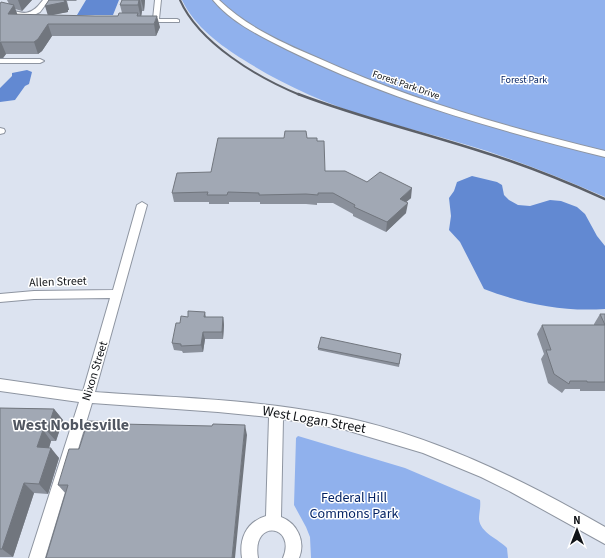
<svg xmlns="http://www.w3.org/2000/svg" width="605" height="558" font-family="'Source Sans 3',sans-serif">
<rect width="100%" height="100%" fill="#dce3f0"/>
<!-- green -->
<path fill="#90b1ed" d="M182,0H605V197C559,177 512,158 464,144C431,134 397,126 365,116C322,102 282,84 244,60C220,45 195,27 182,0Z
M298,436L405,468L480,500C481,506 479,513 479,519C480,533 499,539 507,548L508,558H311L310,537L306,527L294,505L296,438Z"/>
<!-- water -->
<path fill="#6289d2" d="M86,0H119L113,15H77Z
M27,70L32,72L29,84L25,86L15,100L0,102V88L12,76V73Z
M472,176L497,182L502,185L504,195L509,200L518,205L530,206L550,200L561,201L577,207L585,214L597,236L605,246V309C563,312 523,304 484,289L460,242L449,230L451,216L449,198L454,191L457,182Z"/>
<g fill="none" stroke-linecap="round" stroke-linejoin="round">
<defs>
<path id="minor" d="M43,0H49L40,12L34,15L40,17V19L0,11V7C21,12 28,20 43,0Z
M155,0H161L159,19H177L179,20V22H141V20L153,19Z
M213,0H219C247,27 283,43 318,58C410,100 507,127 605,151V157C497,130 389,100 288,50C262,37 232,23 213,0Z
M0,59H40L44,61L40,63H0Z
M0,128L4,129L5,131L4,133L0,134Z
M142,202L147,205L95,392C175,398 255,399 333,415C430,434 520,478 605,527V544L511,492L481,477L423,453L346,430L283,419L281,517C297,523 306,541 299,558H283C297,525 251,518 258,558H242C239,539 246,522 266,516L269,417L218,412L92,403L45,558H29L79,402L0,391V379L83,391L110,298L34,299L0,302V294L34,291L113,290L137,205Z"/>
</defs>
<!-- minor casing -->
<use href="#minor" stroke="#8e95a1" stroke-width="2"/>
<!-- minor -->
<use href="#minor" fill="#fff" fill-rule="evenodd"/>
<!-- rail-far1 -->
<path stroke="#5c6068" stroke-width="2" d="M180,0C199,43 258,78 300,95"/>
<!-- rail -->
<path stroke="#5c6068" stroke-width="2.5" d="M298,94C358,117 421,132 483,152C525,165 565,181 605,199"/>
</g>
<!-- wall -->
<path fill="#8a909b" d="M7,0H32L22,11L15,9L17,15H48L49,0H77L76,1H67L69,10H68V12L50,15L95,16H118L122,13L120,5L122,0H145L144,11H142L141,16L160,27L156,36H52L42,51L38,54H6L3,58H0V4H9Z
M307,138L317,141L325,171L411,198L406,202V213L386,232L353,216V214L333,203H317V205L306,204H260V202H229V204H209V202H174L172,193L211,172Z
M205,312L206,317H223L224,325L223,339H205L203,352L183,353L182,351L174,350L172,343L180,323L188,317Z
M600,314H605V391H580V389H565L562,393L548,383L541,359L544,354L537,334L542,325H594V324Z
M318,348L401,354L399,367L318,350Z
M0,408L54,409L63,420L56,441H51L49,448L59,458L48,494L34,493L13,557H0Z
M122,424L247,435L66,494L58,485L79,449Z"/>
<!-- shaded-wall -->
<path fill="#71767e" d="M18,0H32L22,11Z
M64,0H66L69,10H68V12L48,16L45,6Z
M139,0H140L142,11L141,18L138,5Z
M141,0H145L144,11Z
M14,5L18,16L8,14Z
M157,16L160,27L156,36L154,24Z
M48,24L52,36L42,51L38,54L34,42Z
M1,42L6,54L3,58H0V43Z
M412,188L411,198L398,209L400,199Z
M408,203L406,213L386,232L387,222Z
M223,317L224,325L223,339L222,332Z
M203,332L205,339L203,352L201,345Z
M54,409L63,420L56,441L47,431Z
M245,425L247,435L235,558H232Z
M43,430L51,441L46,458L37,447Z
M51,448L59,458L48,494L39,484Z
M24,483L34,493L13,557L2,549Z"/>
<!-- building -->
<path fill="#a1a8b4" stroke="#71767e" d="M49,0H65H64L65,2L45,6Z
M122,0H139L138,5H120Z
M1,2L14,5L8,14L95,16H118L119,13H138L137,16H157L154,24H48L38,39L34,42H1L0,43V4Z
M285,131H306L307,138H317V141H324L325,171H345L367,182L380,172L412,188L400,199L408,203L387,222L354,207L355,205L333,193H318V195L306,194L259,195V193L228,192L227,195H207L208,192L172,193L177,173L211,172L218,138H284Z
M188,311L205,312L204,317H223L222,332H203L201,345L181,346V344L172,343L176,323H180L181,316L188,317Z
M600,314H605V382H587V381H570L569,384L554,374L546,350H551L542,325H605Z
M321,337L401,354L399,364L318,348Z
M0,408L54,409L47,431L43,430L37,447L51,448L39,484L24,483L2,549H0Z
M88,421L121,422L120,424L212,426L213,424L245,425L232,558H46L68,485H58L69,449H79Z"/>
<g text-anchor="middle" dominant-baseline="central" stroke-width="3" stroke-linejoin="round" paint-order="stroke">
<!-- far-park labels -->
<g font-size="10" fill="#052465" stroke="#fff">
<text x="524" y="80">Forest Park</text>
</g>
<!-- far-street labels -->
<g font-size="10" fill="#111418" stroke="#fff">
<text transform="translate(406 85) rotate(19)">Forest Park Drive</text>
</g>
<!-- street labels -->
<g font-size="12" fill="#111418" stroke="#fff">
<text transform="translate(58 282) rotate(-2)">Allen Street</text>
<text transform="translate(95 371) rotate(-73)">Nixon Street</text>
</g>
<!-- near-street labels -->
<g font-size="14" fill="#111418" stroke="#fff">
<text transform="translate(314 420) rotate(10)">West Logan Street</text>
</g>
<!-- near-park labels -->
<g font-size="14" fill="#052465" stroke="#fff">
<text x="354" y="498">Federal Hill<tspan x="354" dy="16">Commons Park</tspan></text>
</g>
<!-- near-neighbourhood labels -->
<g font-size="16" font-weight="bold" fill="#505661" stroke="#fff">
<text x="71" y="425">West Noblesville</text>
</g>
</g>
<!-- north arrow -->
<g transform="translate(577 530)" stroke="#ffffff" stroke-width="3" paint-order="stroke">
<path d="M0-3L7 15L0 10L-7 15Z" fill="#111418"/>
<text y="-6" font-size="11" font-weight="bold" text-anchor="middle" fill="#111418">N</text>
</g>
</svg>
